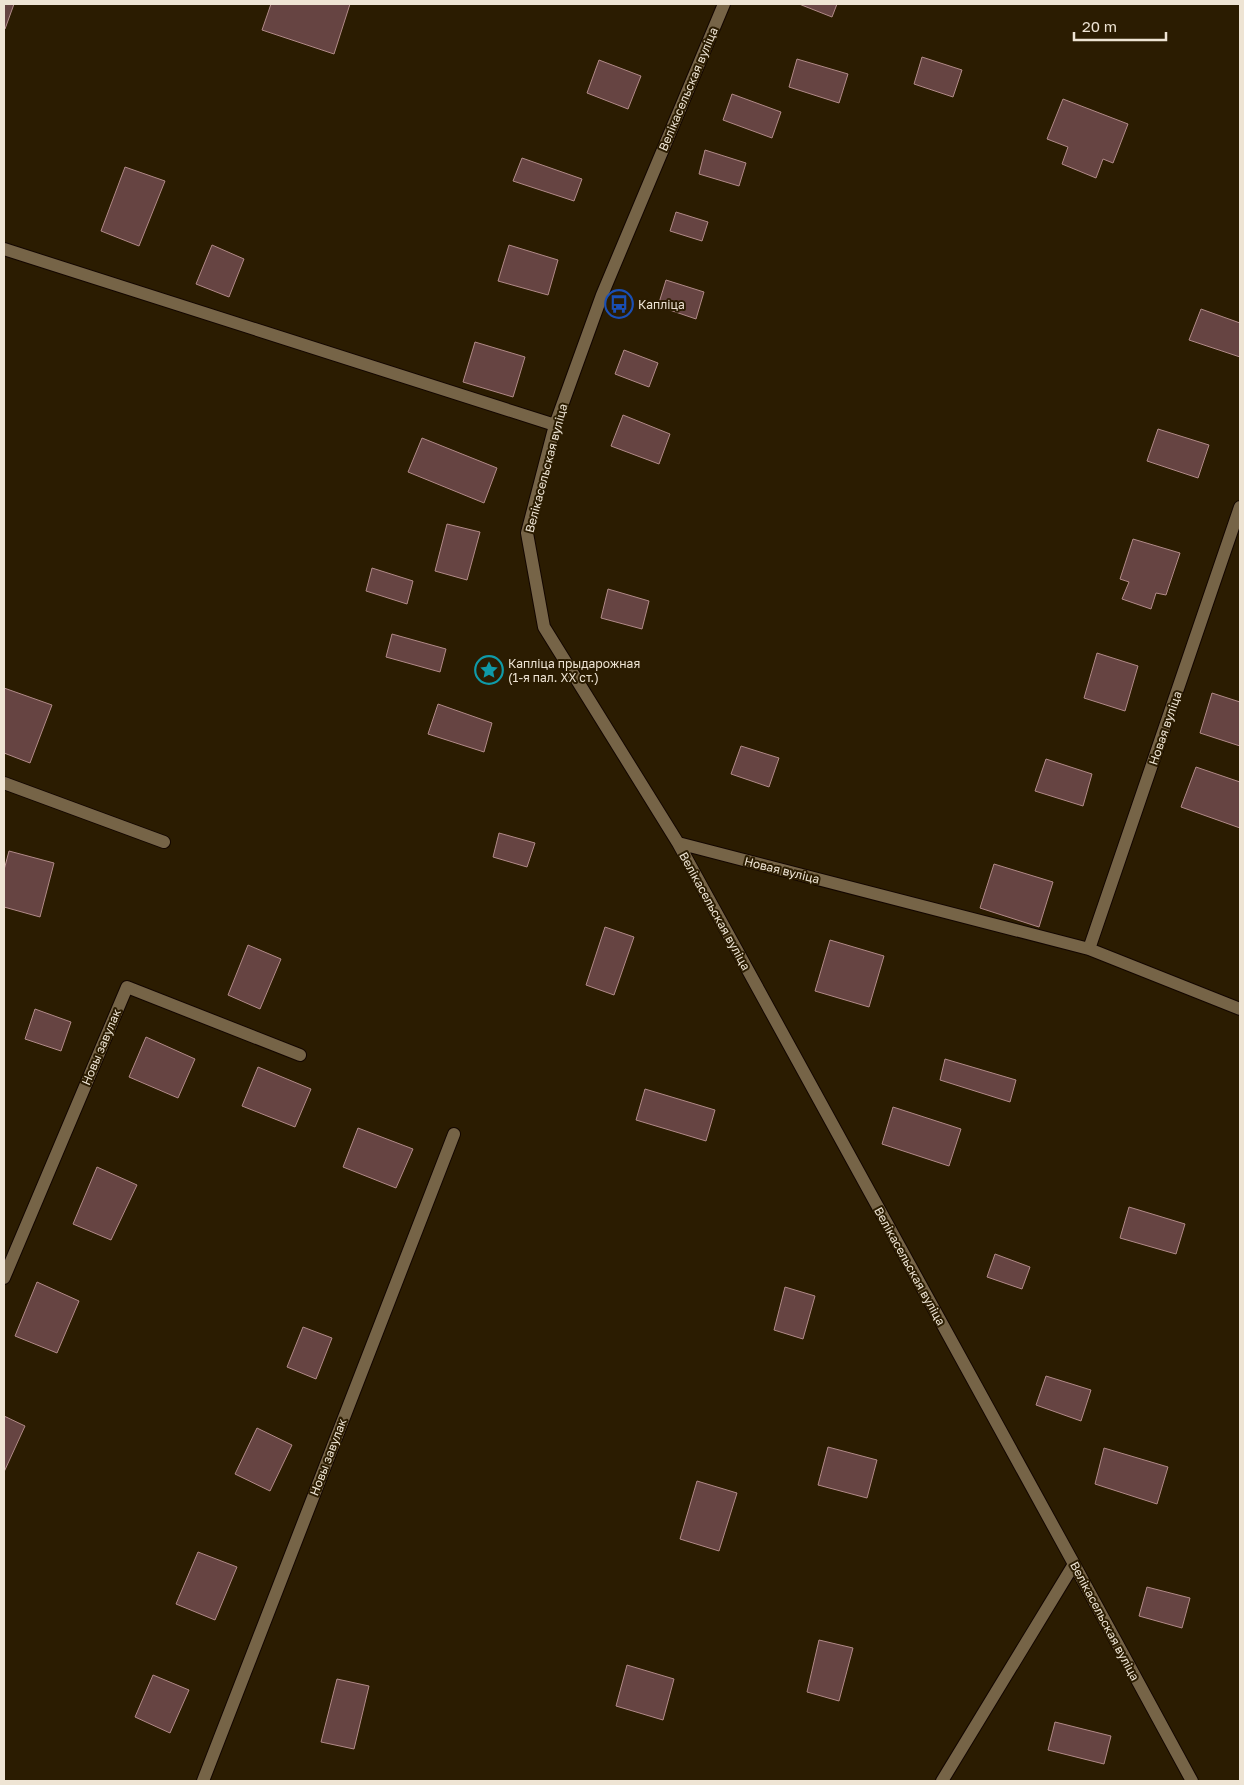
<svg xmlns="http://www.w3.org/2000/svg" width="1244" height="1785" font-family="'Golos Text',sans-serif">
<rect width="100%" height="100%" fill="#2b1c01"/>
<!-- building -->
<path fill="#664442" stroke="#b18a88" d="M4,4H14L5,29H4Z
M271,4H350L334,54L262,30Z
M799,4H837L832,17Z
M922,57L962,70L953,97L914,84Z
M797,59L848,74L839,103L789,87Z
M599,60L641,76L628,109L587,93Z
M732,94L781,112L772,138L723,120Z
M1063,99L1128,124L1113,163L1103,159L1096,178L1062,164L1068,147L1047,139Z
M705,150L746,163L739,186L699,174Z
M522,158L582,179L574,201L513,181Z
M125,167L165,181L139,246L101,231Z
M676,212L708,222L702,241L670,231Z
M212,245L244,259L229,297L196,284Z
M509,245L558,260L548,295L498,281Z
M666,280L704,292L696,319L658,306Z
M1201,309L1240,323V357L1189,340Z
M475,342L525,357L513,397L463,382Z
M624,350L658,363L649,387L615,374Z
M623,415L670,434L659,464L611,446Z
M1158,429L1209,445L1198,478L1147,461Z
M422,438L497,468L484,503L408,472Z
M447,524L480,532L467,580L435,571Z
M1133,539L1180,553L1166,595L1156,593L1151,609L1122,599L1129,582L1120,579Z
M372,568L413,581L407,604L366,591Z
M608,589L649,601L642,629L601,618Z
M392,634L446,649L440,672L386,657Z
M1097,653L1138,666L1125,711L1084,698Z
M4,688L52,705L30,763L4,753Z
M1212,693L1240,702V746L1200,733Z
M438,704L492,723L484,752L428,734Z
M741,746L779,758L769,787L731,774Z
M1046,759L1092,774L1083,806L1035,791Z
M1196,767L1240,782V828L1181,807Z
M499,833L535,843L527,867L493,857Z
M9,851L54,863L40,917L4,907V870Z
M994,864L1053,882L1039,927L980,908Z
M605,927L634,937L614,995L586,985Z
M830,940L884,956L869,1007L815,991Z
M248,945L281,959L260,1009L228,995Z
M35,1009L71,1022L61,1051L25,1039Z
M146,1037L195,1059L178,1098L129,1077Z
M945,1059L1016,1080L1010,1102L940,1080Z
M258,1067L311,1089L295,1127L242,1106Z
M645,1089L715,1110L706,1141L636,1120Z
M893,1107L961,1129L949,1166L882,1144Z
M358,1128L413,1149L396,1188L343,1167Z
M97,1167L137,1185L111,1240L73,1224Z
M1129,1207L1185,1224L1176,1254L1120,1238Z
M995,1254L1030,1267L1022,1289L987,1277Z
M37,1282L79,1301L57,1353L15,1336Z
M785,1287L815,1296L803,1339L774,1330Z
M303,1327L332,1338L316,1379L287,1367Z
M1046,1376L1091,1390L1081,1421L1036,1405Z
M4,1416L25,1426L4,1472Z
M257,1428L292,1445L270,1491L235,1474Z
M828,1447L877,1460L867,1498L818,1485Z
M1104,1448L1168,1467L1157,1504L1095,1484Z
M697,1481L737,1493L719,1551L680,1539Z
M198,1552L237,1567L215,1620L176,1604Z
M1147,1587L1190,1598L1182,1628L1139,1616Z
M819,1640L853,1648L839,1701L807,1692Z
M627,1665L674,1679L663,1720L616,1706Z
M153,1675L189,1690L170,1733L135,1717Z
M337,1679L369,1686L354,1749L321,1742Z
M1055,1722L1111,1736L1104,1764L1048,1750Z"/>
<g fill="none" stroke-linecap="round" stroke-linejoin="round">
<defs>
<path id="minor" d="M724,4L602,295L555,425L527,533L544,627L678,843L1074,1564L1192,1781
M4,249L555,425
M4,783L164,842
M678,843L1089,949L1240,1009
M1089,949L1240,507
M4,1278L127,987L300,1055
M203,1781L454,1134
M942,1781L1074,1564"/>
</defs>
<!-- minor casing -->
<use href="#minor" stroke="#130600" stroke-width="14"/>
<!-- minor -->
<use href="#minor" stroke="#766447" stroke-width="12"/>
</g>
<!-- icons -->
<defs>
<symbol id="bus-ring" viewBox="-11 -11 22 22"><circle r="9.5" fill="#2b1c01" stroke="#1a4fb4" stroke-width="1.5"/><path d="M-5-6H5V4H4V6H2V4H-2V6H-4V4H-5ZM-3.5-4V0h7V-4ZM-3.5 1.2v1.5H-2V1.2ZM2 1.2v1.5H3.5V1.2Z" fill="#1a4fb4"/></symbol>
<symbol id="sight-ring" viewBox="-11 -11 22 22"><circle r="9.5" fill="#2b1c01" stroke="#0f9aa8" stroke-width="1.5"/><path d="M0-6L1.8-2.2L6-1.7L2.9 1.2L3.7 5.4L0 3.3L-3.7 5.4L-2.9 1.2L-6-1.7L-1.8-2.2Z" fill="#0f9aa8"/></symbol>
</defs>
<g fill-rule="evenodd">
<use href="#bus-ring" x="603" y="288" width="32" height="32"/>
<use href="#sight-ring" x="473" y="654" width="32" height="32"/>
</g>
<g text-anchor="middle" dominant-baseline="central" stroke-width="4" stroke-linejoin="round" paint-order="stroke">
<!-- street labels -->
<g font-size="12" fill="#eee4d4" stroke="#2b1c01">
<text transform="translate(688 89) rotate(-67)">Велікасельская вуліца</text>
<text transform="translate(546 468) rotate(-75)">Велікасельская вуліца</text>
<text transform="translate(1165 728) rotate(-71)">Новая вуліца</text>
<text transform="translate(782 870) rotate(14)">Новая вуліца</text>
<text transform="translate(715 911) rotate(61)">Велікасельская вуліца</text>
<text transform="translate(101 1047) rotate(-67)">Новы завулак</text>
<text transform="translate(910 1266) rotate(61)">Велікасельская вуліца</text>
<text transform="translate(328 1457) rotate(-69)">Новы завулак</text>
<text transform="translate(1105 1621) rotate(62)">Велікасельская вуліца</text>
</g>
<!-- poi labels -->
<g font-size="12" fill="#eee4d4" stroke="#2b1c01" text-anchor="start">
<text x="638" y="304">Капліца</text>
<text x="508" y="663">Капліца прыдарожная<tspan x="508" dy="14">(1-я пал. XX ст.)</tspan></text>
</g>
</g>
<!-- border -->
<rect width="1244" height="1785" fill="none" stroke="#eee4d4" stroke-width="10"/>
<!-- scale -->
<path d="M1074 32v8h92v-8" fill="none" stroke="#eee4d4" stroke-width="2.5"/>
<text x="1082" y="32" font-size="15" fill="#eee4d4" stroke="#2b1c01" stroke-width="4" paint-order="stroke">20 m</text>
</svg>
